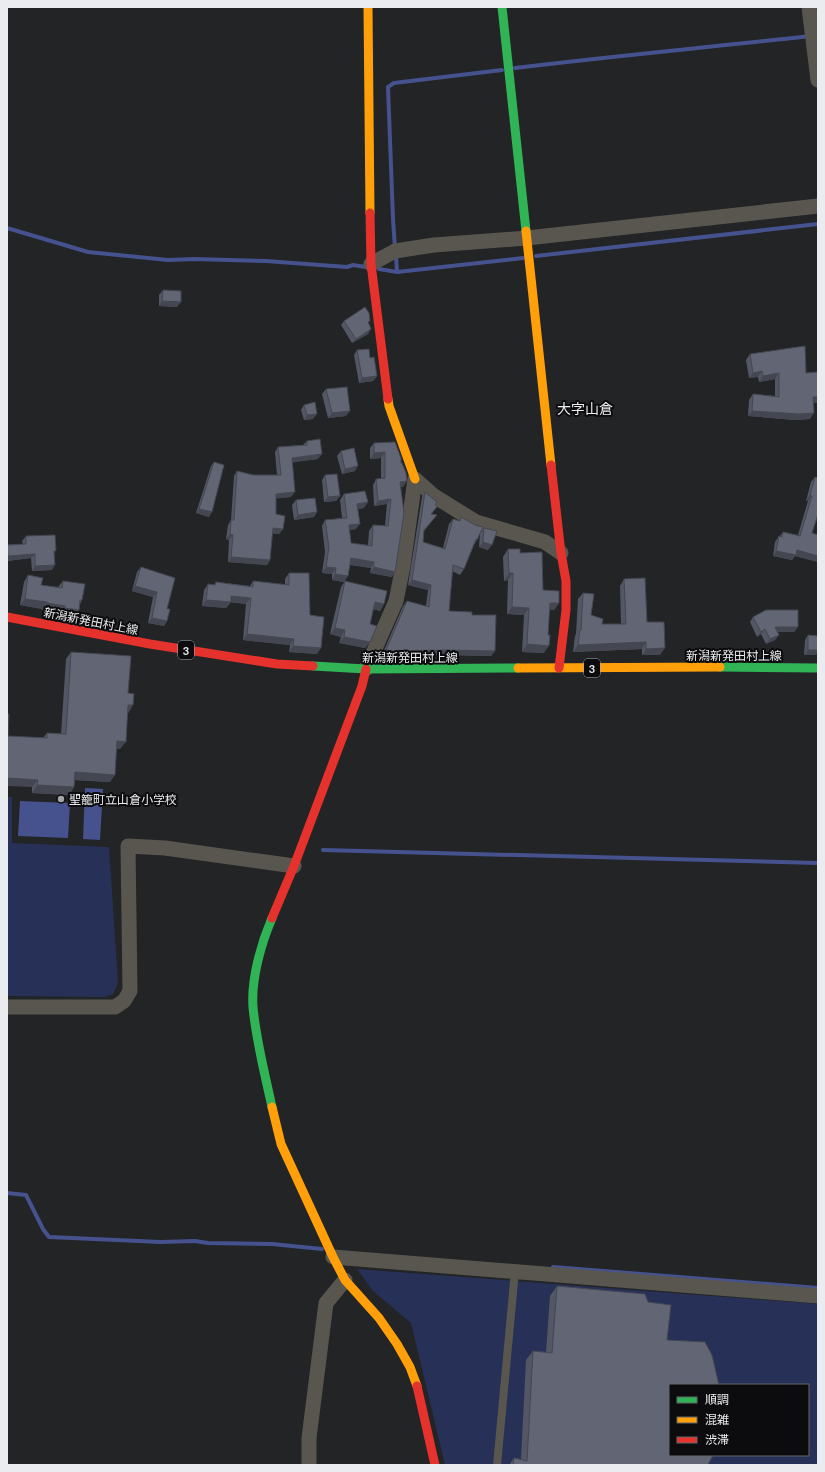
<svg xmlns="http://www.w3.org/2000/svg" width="825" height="1472" font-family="Lato,'Noto Sans JP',sans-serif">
<rect width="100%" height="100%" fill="#222426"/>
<!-- green -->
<path fill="#273157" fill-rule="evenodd" d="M7,797H12V843L109,847L118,983L113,994L105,997L7,996Z
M357,1269L818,1304V1465H445L411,1323L373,1291ZM670,1385H808V1455H670Z"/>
<!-- water -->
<path fill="#45528e" d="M85,788L103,789L100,840L83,839Z
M20,801L70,803L68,838L18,836Z"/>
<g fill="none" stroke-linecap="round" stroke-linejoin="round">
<!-- stream -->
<path stroke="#45528e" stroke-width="4" d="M515,68C613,56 712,47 810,36
M7,228L88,252L168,260L194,259L266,261L347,267L353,265L366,267
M395,248L393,219L388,87L394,83L502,70
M396,255L397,272
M536,256L818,224
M379,269L397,272L523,258
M323,850L818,863
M7,1193L26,1195L43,1229L49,1237L161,1242L195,1241L208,1243L272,1244L322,1249
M553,1267L818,1288"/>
<!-- lane -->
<path stroke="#59564f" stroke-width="8" d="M497,1465L515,1271"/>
<!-- street -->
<path stroke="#59564f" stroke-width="15" d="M809,7L818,80
M371,264L395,251L434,245L527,238L818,206
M415,479L434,496L476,522L545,542L561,553
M366,669L396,601L403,566L415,479
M7,1007H115L124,1001L130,991L128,846L165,848L294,866
M333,1257L818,1296
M309,1465V1438L326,1303L345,1280"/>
<!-- fast -->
<path stroke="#30b455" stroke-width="9" d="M502,7L526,231
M313,666L366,669L518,668
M720,667L818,668
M272,1107C265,1074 256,1041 253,1007C251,979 261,944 272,918"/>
<!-- slow -->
<path stroke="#ff9f0a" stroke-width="9" d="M368,7L370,213
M526,231L551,465
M388,399L389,406L415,479
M518,668L720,667
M272,1107L281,1144L333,1257L345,1280L379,1318L397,1344L410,1367L417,1386"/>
<!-- jam -->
<path stroke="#e5322d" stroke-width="9" d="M370,213L371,264L388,399
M551,465L561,553L566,581V610L559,668
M7,617L150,644L277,664L313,666
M272,918L294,866L362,686L366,669
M417,1386L435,1465"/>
</g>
<!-- wall -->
<path fill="#535764" d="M163,290L177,307L159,306V295Z
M344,321L368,323L371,329L368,334L352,343L341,325Z
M357,350L370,358L377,376L373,381L359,383L354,355Z
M750,354L806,373L818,372V403H814L810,419L795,420L748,416L749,400L753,394L775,396V379L759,382L758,377L749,378L746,360Z
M326,389L346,416L328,418L322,394Z
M304,405L313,419L304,420L301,410Z
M307,441L318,459L292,462L291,497L276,498V514L283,529L279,534L272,533L270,560L267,565L228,562L229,540L226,539L228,525L231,520L234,476L237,471L253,475H277L275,452L278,447L303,445Z
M374,443L401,463L403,487H401L392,577L370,573L371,568L350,565L344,582L332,580V574L322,573L325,552L322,526L325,520L342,518L340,500L344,494L364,508L358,509L356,529L349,530L351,543L368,545L369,531L373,525L385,526L387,504L374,506L373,485L376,479H381V458L370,459V448Z
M341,451L355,471L342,474L337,456Z
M214,462L209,517L196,513L211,466Z
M325,475L340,496L336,501L324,502L322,480Z
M815,477L818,478V516L812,533L818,535V562L795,556L792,560L773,556L775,542L779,536H780L783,532L798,535L808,501H806L811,482Z
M425,492L437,502L435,505L432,514L433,520L424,531L423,542L443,548L449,524L453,519L459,521L461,517L481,532L484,528L488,550L479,547L480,533L477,540L474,545L464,569L460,575L452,571L449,611L472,615L495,651L491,656L443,655L386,656L385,655H382L403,606L407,601L426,606L428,590L408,585L422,497Z
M296,500L317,512L314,517L294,520L292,505Z
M26,536L54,554L52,570L32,571L31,558L7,561V545L23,544L22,541Z
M508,549L520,553L543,590L559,603L554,610H549L544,653L522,652L524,615L507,614L508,580L504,581L503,557Z
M141,567L167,609V621L164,626L148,623L153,597L132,591L137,572Z
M289,573L310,615L317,654L289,652L290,645L243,640L246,604L231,602L226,608L202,606L204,590L208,584L214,585L216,582L250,586L253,581L285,585V579Z
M28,575L41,585L58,587L63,581L82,600L80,604L79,610L74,617L60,614L61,613L42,610V609L20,605L24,582Z
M624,579L647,622L660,655H642V649L573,652L575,636L576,634L578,599L583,593L591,615L602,624H621L620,586Z
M345,581L384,604L380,611L373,609L370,624V642L365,648L339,643L341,637L330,634L341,587Z
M753,617L798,627L794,632H778L779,635L775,640L766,644L761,634L757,637L750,622Z
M808,635L816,655H804L805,640Z
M71,652L128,693L133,705L128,713H127L120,749H117L110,782L75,780L74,787L69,795L32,793V787L8,736L43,738L47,733L61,734L66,659Z
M557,1286L648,1302L667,1340L708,1465H509L514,1458L521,1459L526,1360L533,1351L546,1352L550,1296Z"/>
<!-- shaded-wall -->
<path fill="#444751" d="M162,301L181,302L177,307L159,306Z
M371,329L368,334L352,343L356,339Z
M762,371L758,377L749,378L753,373Z
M779,373L775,379L759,382L763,376Z
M377,376L373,381L359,383L362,378Z
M813,397H818V403H809Z
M350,411L346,416L328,418L332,413Z
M752,411L814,413L810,419L795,420L748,416Z
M317,414L313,419L304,420L307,415Z
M385,452L381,458L370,459L374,453Z
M322,454L318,459L289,463L292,458Z
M358,466L355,471L342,474L345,469Z
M407,481L403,487L396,488L400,482Z
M295,492L291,497L273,499L276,494Z
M810,495L812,496L808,501H806Z
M340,496L336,501L324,502L328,497Z
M391,499L387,504L374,506L378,501Z
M368,502L364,508L353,509L357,504Z
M199,509L212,512L209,517L196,513Z
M317,512L314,517L294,520L298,515Z
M437,515L421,535L424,530Z
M360,524L356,529L345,531L349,525Z
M273,528L283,529L279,534L269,533Z
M230,534L233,535L229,540L226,539Z
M483,542L492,545L488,550L479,547Z
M797,550L818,556V562L795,556L792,560L773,556L776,551Z
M35,554L31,558L7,561V558L8,556Z
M231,557L270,560L267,565L228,562Z
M351,558L374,562L371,568L347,564Z
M55,565L52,570L32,571L35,566Z
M326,567L336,568L332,574L322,573Z
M374,567L395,572L392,577L370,573Z
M509,573H513L508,580L504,581Z
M335,574L348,576L344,582L332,580Z
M412,580L431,585L428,590L408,585Z
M135,586L157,592L153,597L132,591Z
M231,596L251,598L246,604L227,602Z
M25,599L47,602L42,609L20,605Z
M206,600L231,602L226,608L202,606Z
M375,602L384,604L380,611L370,608Z
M47,603L65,606L61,613L42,610Z
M550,603H559L554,610H545Z
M512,607L529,608L524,615L507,614Z
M65,608L79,610L74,617L60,614Z
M152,618L167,621L164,626L148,623Z
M775,627H798L794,632H772Z
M335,628L345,630L341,637L330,634Z
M765,629L761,634L757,637L761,632Z
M247,634L294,639L290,645L243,640Z
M779,635L775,640L766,644L770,639Z
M344,637L370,642L365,648L339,643Z
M646,642L642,649L573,652L578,645Z
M527,644L549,646L544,653L522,652Z
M293,646L321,648L317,654L289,652Z
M665,648L660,655H642L646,649Z
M386,650H389L385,655H382Z
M447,650L495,651L491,656L443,655L386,656L389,651Z
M808,650H818V653L816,655H804Z
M128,705H133L128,713L122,712Z
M117,741L126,742L120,749H112Z
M75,772L115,775L110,782L70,780Z
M7,778L38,780L32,787L7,786Z
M37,785L74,787L69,795L32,793Z"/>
<!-- building -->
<path fill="#616574" stroke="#444751" d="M163,290L181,291V302L162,301Z
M365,307L369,313L370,321L368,322L371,329L356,339L344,321Z
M805,346L806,373L818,372V397H813L814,413L799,414L752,411L753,394L779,397V373L763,376L762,371L753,373L750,354Z
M369,349L370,358L374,357L377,376L362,378L357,350Z
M347,387L350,411L332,413L326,389Z
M315,402L317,414L307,415L304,405Z
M320,439L322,454L292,458L295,492L276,494V514L285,516L283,529L273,528L270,560L231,557L233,535L230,534L231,520H234L237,471L253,475H281L278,447L307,445V441Z
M395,442L401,458V463H402L406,473L407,481L400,482L404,513L395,572L374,567V562L351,558L348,576L335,574L336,568L326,567L329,547L325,520L347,518L344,494L365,491L368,502L357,504L360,524L349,525L351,543L372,546L373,525L388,526L391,499L378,501L376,479L385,478V452L374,453V443Z
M354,448L358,466L345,469L341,451Z
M214,462L224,465L212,512L199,509Z
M337,474L340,496L328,497L325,475Z
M815,477L818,478V514L812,533L818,535V556L797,550L796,555L776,551L779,536L782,537L783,532L800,536L812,496L810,495Z
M425,492L437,502L435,505L437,507L431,514L437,515L424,530L423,542L445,549L453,519L460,521L461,517L475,525L483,527L477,540L476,539L464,569L453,565L449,611L472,612V615H496L495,651L447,650L389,651V650H386L407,601L429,607L431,585L412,580Z
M315,498L317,512L298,515L296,500Z
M484,528L497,531L492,545L483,542Z
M55,535L56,551H54L55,565L35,566V554L8,556L7,545L26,544V536Z
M508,549H520V553L542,552L543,590L559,591V603H550L548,635H550L549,646L527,644L529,608L512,607L513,573H509Z
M141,567L175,578L167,609H170L167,621L152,618L157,592L135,586Z
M289,573H309L310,615L324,617L321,648L293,646L294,639L247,634L251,598L231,596V602L206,600L208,584L215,585L216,582L253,587V581L289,585Z
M28,575L43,578L41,585L62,588L63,581L85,584L82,600H80L79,610L65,608V606L47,603V602L25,599Z
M645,578L647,622H664L665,648L646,649V642L578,645L580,630H581L583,593L594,594L591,615L603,619L602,624H626L624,579Z
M345,581L387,591L384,604L375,602L370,624L377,626L370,642L344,637L345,630L335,628Z
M766,610H798V627H775L779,635L770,639L765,629L761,632L753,617Z
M808,635L818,636V650H808Z
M71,652L131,656L128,693L134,694L133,705H128L126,742L117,741L115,775L75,772L74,787L37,785L38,780L7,778V714H9L8,736L47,738V733L66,734Z
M557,1286L645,1294L648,1302L671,1305L667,1340L705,1342L712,1355L719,1385H670V1455H713L708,1465H513L514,1458L527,1461L533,1351L552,1353Z"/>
<!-- markers -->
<circle fill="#a5a6a9" stroke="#0c0c0e" stroke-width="1.5" cx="61" cy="799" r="4"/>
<g text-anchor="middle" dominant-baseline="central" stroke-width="4" stroke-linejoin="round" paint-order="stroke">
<!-- shield labels -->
<g fill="#0c0c0e" stroke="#a8a9ac" stroke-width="1">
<rect x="178" y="641" width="16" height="18" rx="3"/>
<rect x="584" y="659" width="16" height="18" rx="3"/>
</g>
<g font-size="11" font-weight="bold" fill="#ebecef">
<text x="186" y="650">3</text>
<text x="592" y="668">3</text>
</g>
<!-- street labels -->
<g font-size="12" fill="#ebecef" stroke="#0c0c0e">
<text transform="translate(91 621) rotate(11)">新潟新発田村上線</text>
<text x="734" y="655">新潟新発田村上線</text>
<text x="410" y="657">新潟新発田村上線</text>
</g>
<!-- poi labels -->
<g font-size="12" fill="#ebecef" stroke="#0c0c0e" text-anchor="start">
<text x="69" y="799">聖籠町立山倉小学校</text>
</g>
<!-- quarter labels -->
<g font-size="14" fill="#ebecef" stroke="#0c0c0e">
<text x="585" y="408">大字山倉</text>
</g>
</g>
<!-- border -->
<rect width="825" height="1472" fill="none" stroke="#ebecef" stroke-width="16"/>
<!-- legend -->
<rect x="669" y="1384" width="140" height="72" fill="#0c0c0e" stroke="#656668"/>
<rect x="677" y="1397" width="20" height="6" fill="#30b455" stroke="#656668"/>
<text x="705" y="1404" font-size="12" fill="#ebecef">順調</text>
<rect x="677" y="1417" width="20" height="6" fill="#ff9f0a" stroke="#656668"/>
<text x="705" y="1424" font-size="12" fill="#ebecef">混雑</text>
<rect x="677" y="1437" width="20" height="6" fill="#e5322d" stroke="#656668"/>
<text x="705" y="1444" font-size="12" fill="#ebecef">渋滞</text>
</svg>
